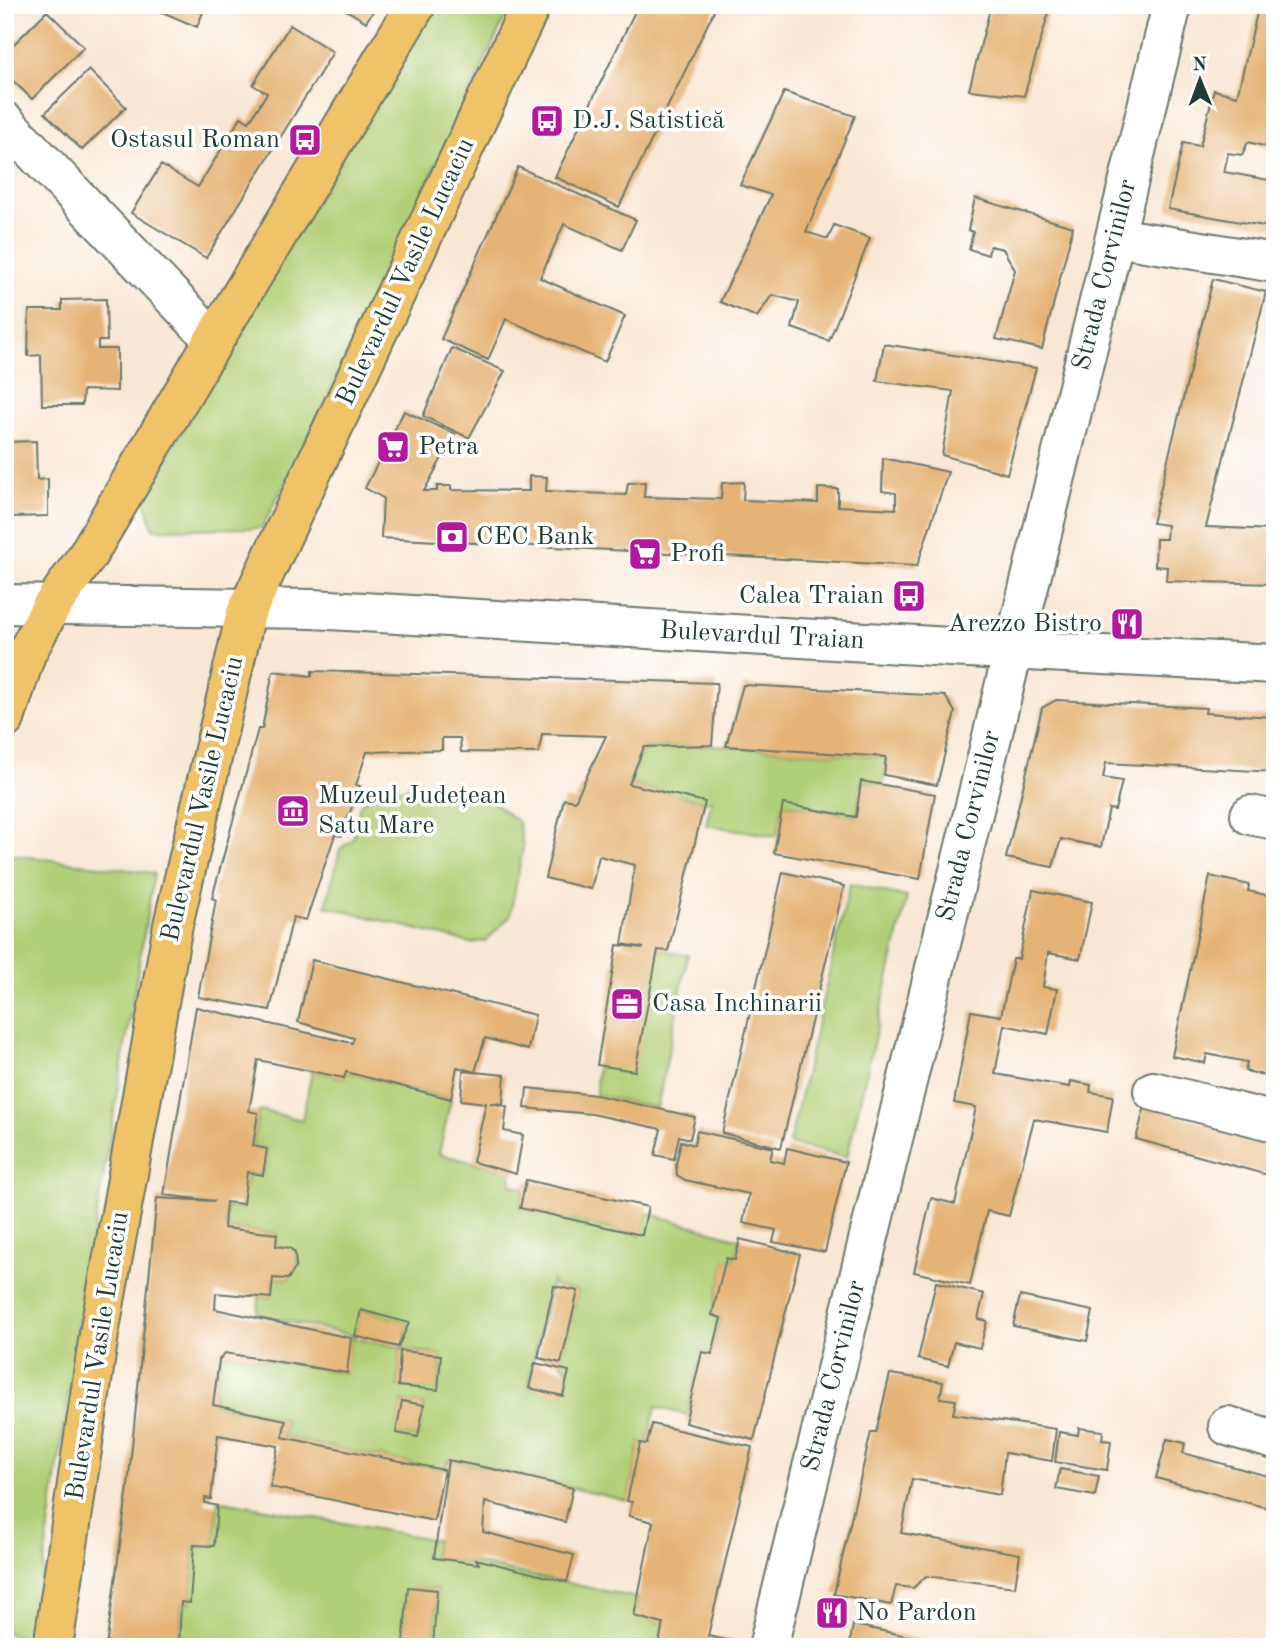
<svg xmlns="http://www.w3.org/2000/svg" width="1280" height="1652" font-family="'Old Standard TT',serif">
<rect width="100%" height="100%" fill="#fff"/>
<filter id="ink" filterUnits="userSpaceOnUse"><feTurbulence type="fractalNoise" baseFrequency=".0143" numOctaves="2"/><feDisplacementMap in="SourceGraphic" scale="14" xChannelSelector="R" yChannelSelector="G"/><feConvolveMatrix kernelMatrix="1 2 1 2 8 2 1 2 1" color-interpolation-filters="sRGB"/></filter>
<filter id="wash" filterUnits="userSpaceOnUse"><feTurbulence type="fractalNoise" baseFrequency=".00686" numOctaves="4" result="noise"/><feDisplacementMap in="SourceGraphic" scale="28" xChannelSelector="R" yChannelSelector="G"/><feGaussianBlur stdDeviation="1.57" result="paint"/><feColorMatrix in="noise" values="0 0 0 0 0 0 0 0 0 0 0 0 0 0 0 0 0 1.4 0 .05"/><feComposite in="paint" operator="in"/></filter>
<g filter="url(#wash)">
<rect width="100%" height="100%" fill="#f8e7d4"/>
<!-- green -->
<path fill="#b1cf76" stroke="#688655" stroke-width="2" fill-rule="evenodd" d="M433,5H511L322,408L262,528L153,529L145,499L223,357Z
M712,745L886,757L883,784L861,781L856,817L783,804L777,836L706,825L712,800L705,802L629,784L644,747Z
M420,784L480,792L518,822L523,847L510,916L486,941L470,943L326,906L340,849L353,839L360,805L368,797Z
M5,854L154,873L77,1333L33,1639L5,1633Z
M850,884L907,897L847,1157L789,1144Z
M658,950L688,955L657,1108L596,1095L597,1065Z
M312,1071L344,1078L346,1072L451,1099L439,1154L511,1172L512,1185L524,1188L520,1208L641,1235L647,1213L740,1239L735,1260L726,1259L712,1315L721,1318L712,1354L702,1352L687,1415L656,1407L647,1444L640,1443L627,1501L493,1469L448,1460L444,1470L282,1437L286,1420L213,1405L219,1360L225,1353L346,1373L351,1338L402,1348L408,1323L362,1310L355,1336L258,1315L259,1297L271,1298L273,1278L288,1279C305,1262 298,1249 276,1246L277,1234L224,1228L226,1207L242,1209L247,1172L263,1174L267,1149L253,1146L258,1113L261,1110L302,1120ZM552,1279L554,1286L578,1291L561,1363L569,1371L563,1395L529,1388L530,1375ZM402,1349L441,1355L438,1389L398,1386L400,1351ZM402,1401L424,1405L418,1437L397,1433Z
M218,1500L436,1540L434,1558L479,1564L637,1598L634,1616L663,1624L658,1647H433L437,1590L409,1588L403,1647H179L181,1602L190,1603L194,1545H214Z"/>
<g id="blocks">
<!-- building -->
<path fill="#e5b375" d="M146,5H206L197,27Z
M338,5H377L366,22Z
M638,5H717L619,207L555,177Z
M991,5H1051L1024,96L969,90Z
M1259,5H1275V149L1248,142L1242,155L1228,153L1224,172L1275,181V228L1168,209L1183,143L1200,146L1214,90L1237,96Z
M47,11L84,47L32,99L5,73V53Z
M290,25L333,52L206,258L131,213L161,165L198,187L241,117L249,122L267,93L253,85Z
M89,70L126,107L82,150L45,113Z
M784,92L855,116L806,232L828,239L834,225L870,238L829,341L792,328L799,302L772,295L757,317L720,302L771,195L740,185Z
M518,167L636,220L622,250L564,224L540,278L625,316L605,362L506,319L488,360L441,339Z
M975,198L1073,227L1042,349L996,339L1015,270L1003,249L990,246L988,255L969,249L973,232L968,230Z
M1213,279L1266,292L1206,527L1275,530V584L1166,581L1167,567L1155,566L1156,539H1166L1167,525L1152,523Z
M106,299L107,341H98V349H117V391L83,390L82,405H42L41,355L28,356L29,310H62V300Z
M884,344L1036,368L1007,474L942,455L953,391L877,381Z
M452,348L505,371L469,438L423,416Z
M404,411L455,434L424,491H437V486H451V490L529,491V476L547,477L546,491L626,495L628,483L645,482L644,497L721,499L722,483L744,482L743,500L818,503V488L838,489V506L896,509V493L882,491L883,458L948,472L917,566L381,538L383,498L365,488Z
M36,441L37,480L48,479V516L10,517L9,508H5V442Z
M273,671L312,676V671L717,683L712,745L644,747L629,784L705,802L668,951L658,950L635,1071L597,1065L617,945L644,948L622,944L635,865L599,856L591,889L545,878L564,799L575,801L606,736L542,734L539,753L461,752L460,738H442V750L367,752L356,785L360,786L341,836L335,835L306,920L293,917L270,1010L198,997L216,900L212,898L258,729H262Z
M743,685L945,696L955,712L937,785L884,775L886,757L726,746Z
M1056,700L1206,708L1205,713L1275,717V772L1106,763L1103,778L1122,781L1115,810L1109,809L1101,847L1061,839L1053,867L1006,858L1042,708Z
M861,781L935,794L920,879L774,853L783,804L856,817Z
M783,872L844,886L781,1148L722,1133Z
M1210,876L1249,885L1248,891L1275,897L1273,1077L1245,1071L1247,1062L1207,1054L1205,1063L1172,1056Z
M1033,890L1092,902L1080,959L1048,953L1043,987L1057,989L1048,1034L1004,1025L995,1074L1070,1087L1071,1081L1091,1085L1090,1092L1113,1096L1107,1132L1034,1119L1009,1216L987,1211L970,1285L914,1272L931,1198L955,1204L976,1107L954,1103L971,1011L1001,1016L1013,959H1019Z
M312,960L535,1015L528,1050L485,1038L475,1072L457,1067L451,1099L346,1072L344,1078L258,1060L249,1111L258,1113L253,1146L267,1149L263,1175L247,1172L243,1204L226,1202L224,1228L277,1234L276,1246L290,1248L295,1253L296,1267L288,1279L273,1278L271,1298L216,1293L215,1309L351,1338L347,1373L225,1353L219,1360L213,1405L286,1420L282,1437L444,1470L434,1521L270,1487L278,1446L218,1435L211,1499L205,1498V1503L217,1506L214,1546L194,1545L190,1603L181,1602L179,1647H106L128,1486L157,1198L215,1201L164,1195L196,1007L352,1043L354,1038L298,1022Z
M463,1071L505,1075L503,1104L490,1103L507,1106L504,1131L523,1135L516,1174L473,1162L486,1103L461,1100Z
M527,1088L596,1095L695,1117L690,1139L679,1136L674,1159L655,1155L661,1129L592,1114L525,1108Z
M1145,1106L1275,1142V1177L1136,1139Z
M697,1131L773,1148L770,1160L784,1163L787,1148L846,1162L825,1252L773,1242L776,1230L743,1223L749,1194L685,1180L677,1175L676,1164L681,1141L694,1145Z
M526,1180L648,1207L642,1235L520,1208Z
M740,1239L800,1254L754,1440L685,1423L702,1352L712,1354L721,1318L712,1315L726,1258L735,1260Z
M936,1282L984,1294L978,1319L987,1321L980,1348L954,1342L948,1366L918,1359Z
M554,1286L578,1291L561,1363L538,1358Z
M1020,1296L1093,1311L1087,1341L1013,1326Z
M361,1310L409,1323L398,1347L355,1336Z
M400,1351L441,1355L438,1390L398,1386Z
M535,1363L569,1371L563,1396L529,1388Z
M890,1374L943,1382L940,1398L956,1400L953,1414L1056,1429L1052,1461L1005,1453L1000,1495L912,1479L901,1533L1020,1554L1015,1587L926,1576L913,1588L896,1586L891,1605L834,1594L871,1432H876Z
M402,1401L424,1405L418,1437L396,1433Z
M652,1424L752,1447L708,1636L732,1641L731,1647H658L663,1624L634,1616L653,1522L629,1516L632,1502L627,1501L640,1443L647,1444Z
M1079,1428L1103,1431L1102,1440L1111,1441L1107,1470L1055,1462L1059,1432L1078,1435Z
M1167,1439L1185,1443L1183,1453L1275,1478V1510L1156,1478Z
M448,1460L493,1469L573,1488L565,1522L485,1502L483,1532L574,1555L567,1582L476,1559L479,1564L434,1558Z
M1060,1469L1099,1476L1095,1496L1056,1489Z
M408,1587L437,1590L433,1647H403Z
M853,1625L927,1640L925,1647H849Z"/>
</g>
</g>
<g filter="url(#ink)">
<use href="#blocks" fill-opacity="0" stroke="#6b786c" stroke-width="2"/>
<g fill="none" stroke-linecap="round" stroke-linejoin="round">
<defs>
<path id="minor" d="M5,122L214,340
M1115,237L1275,263
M5,604L313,609L950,647L1275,664
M1250,815L1275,820
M1153,1091L1275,1122
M1228,1426L1275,1440
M768,1647L1172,5"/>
<path id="major" d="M5,719L26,654L51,607L87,556L214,340L416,5
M53,1647L99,1334L173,925L246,613L531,5"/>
</defs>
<!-- minor casing -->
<use href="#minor" stroke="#6b786c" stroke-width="42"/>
<!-- major casing -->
<use href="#major" stroke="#6b786c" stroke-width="42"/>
<!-- minor -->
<use href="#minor" stroke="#fff" stroke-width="38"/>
<!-- major -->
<use href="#major" stroke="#f1c369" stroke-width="38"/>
</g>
</g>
<!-- icons -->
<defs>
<symbol id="bus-square" viewBox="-11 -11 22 22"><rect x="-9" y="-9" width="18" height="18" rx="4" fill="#b5179e" stroke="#fff"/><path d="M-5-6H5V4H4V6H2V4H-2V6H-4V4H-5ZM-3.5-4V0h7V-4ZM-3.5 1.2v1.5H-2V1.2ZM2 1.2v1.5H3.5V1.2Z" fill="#fff"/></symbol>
<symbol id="supermarket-square" viewBox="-11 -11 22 22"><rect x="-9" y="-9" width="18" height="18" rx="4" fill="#b5179e" stroke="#fff"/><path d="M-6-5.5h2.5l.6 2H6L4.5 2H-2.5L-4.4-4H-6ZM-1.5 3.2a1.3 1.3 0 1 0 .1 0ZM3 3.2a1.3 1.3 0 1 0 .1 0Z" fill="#fff"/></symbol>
<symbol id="bank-square" viewBox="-11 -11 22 22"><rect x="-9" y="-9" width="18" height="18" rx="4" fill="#b5179e" stroke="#fff"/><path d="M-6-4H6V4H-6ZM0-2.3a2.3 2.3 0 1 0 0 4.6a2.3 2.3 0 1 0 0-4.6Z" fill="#fff"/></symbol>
<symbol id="restaurant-square" viewBox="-11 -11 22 22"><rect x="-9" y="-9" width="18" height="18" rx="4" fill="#b5179e" stroke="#fff"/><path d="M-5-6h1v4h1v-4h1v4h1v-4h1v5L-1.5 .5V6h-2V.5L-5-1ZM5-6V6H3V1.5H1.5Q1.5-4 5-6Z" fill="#fff"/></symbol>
<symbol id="museum-square" viewBox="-11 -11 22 22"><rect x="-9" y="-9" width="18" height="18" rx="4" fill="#b5179e" stroke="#fff"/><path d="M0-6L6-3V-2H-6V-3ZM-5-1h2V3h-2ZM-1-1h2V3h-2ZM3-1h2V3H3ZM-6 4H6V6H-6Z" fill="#fff"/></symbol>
<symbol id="office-square" viewBox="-11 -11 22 22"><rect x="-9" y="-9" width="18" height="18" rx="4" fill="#b5179e" stroke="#fff"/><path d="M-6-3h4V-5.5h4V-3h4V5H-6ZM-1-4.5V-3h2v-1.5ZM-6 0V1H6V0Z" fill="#fff"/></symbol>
</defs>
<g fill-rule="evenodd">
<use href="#bus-square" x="528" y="102" width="38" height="38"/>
<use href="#bus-square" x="286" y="121" width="38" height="38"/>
<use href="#supermarket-square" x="374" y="428" width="38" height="38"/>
<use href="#bank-square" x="433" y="518" width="38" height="38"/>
<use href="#supermarket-square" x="626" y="535" width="38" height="38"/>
<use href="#bus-square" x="890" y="577" width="38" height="38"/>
<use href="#restaurant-square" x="1108" y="605" width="38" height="38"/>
<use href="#museum-square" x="274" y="792" width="38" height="38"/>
<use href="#office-square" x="608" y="985" width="38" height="38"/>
<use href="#restaurant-square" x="813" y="1594" width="38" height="38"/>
</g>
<g text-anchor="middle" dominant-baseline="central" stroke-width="7" stroke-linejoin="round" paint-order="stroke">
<!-- poi labels -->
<g font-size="26" fill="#1f3d34" stroke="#fff" text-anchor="start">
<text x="572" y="121">D.J. Satistică</text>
<text x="280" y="140" text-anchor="end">Ostasul Roman</text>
<text x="418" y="447">Petra</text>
<text x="476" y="537">CEC Bank</text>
<text x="670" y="554">Profi</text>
<text x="884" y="596" text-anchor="end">Calea Traian</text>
<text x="1102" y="624" text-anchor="end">Arezzo Bistro</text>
<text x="318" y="796">Muzeul Județean<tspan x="318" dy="30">Satu Mare</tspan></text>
<text x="652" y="1004">Casa Inchinarii</text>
<text x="856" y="1613">No Pardon</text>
</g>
<!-- street labels -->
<g font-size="26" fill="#1f3d34" stroke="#fff">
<text transform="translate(406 272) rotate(-65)">Bulevardul Vasile Lucaciu</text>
<text transform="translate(1105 275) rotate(-76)">Strada Corvinilor</text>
<text transform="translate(762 636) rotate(3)">Bulevardul Traian</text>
<text transform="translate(203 799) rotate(-77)">Bulevardul Vasile Lucaciu</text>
<text transform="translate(969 826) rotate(-76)">Strada Corvinilor</text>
<text transform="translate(98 1356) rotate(-81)">Bulevardul Vasile Lucaciu</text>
<text transform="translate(834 1376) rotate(-76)">Strada Corvinilor</text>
</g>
</g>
<!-- margin -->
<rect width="1280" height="1652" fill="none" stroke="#fff" stroke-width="28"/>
<!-- north arrow -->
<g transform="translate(1200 80) rotate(359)" stroke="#ffffff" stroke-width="5" paint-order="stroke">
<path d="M0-5L12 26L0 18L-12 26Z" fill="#1f3d34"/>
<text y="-10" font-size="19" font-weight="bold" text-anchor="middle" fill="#1f3d34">N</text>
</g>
</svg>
